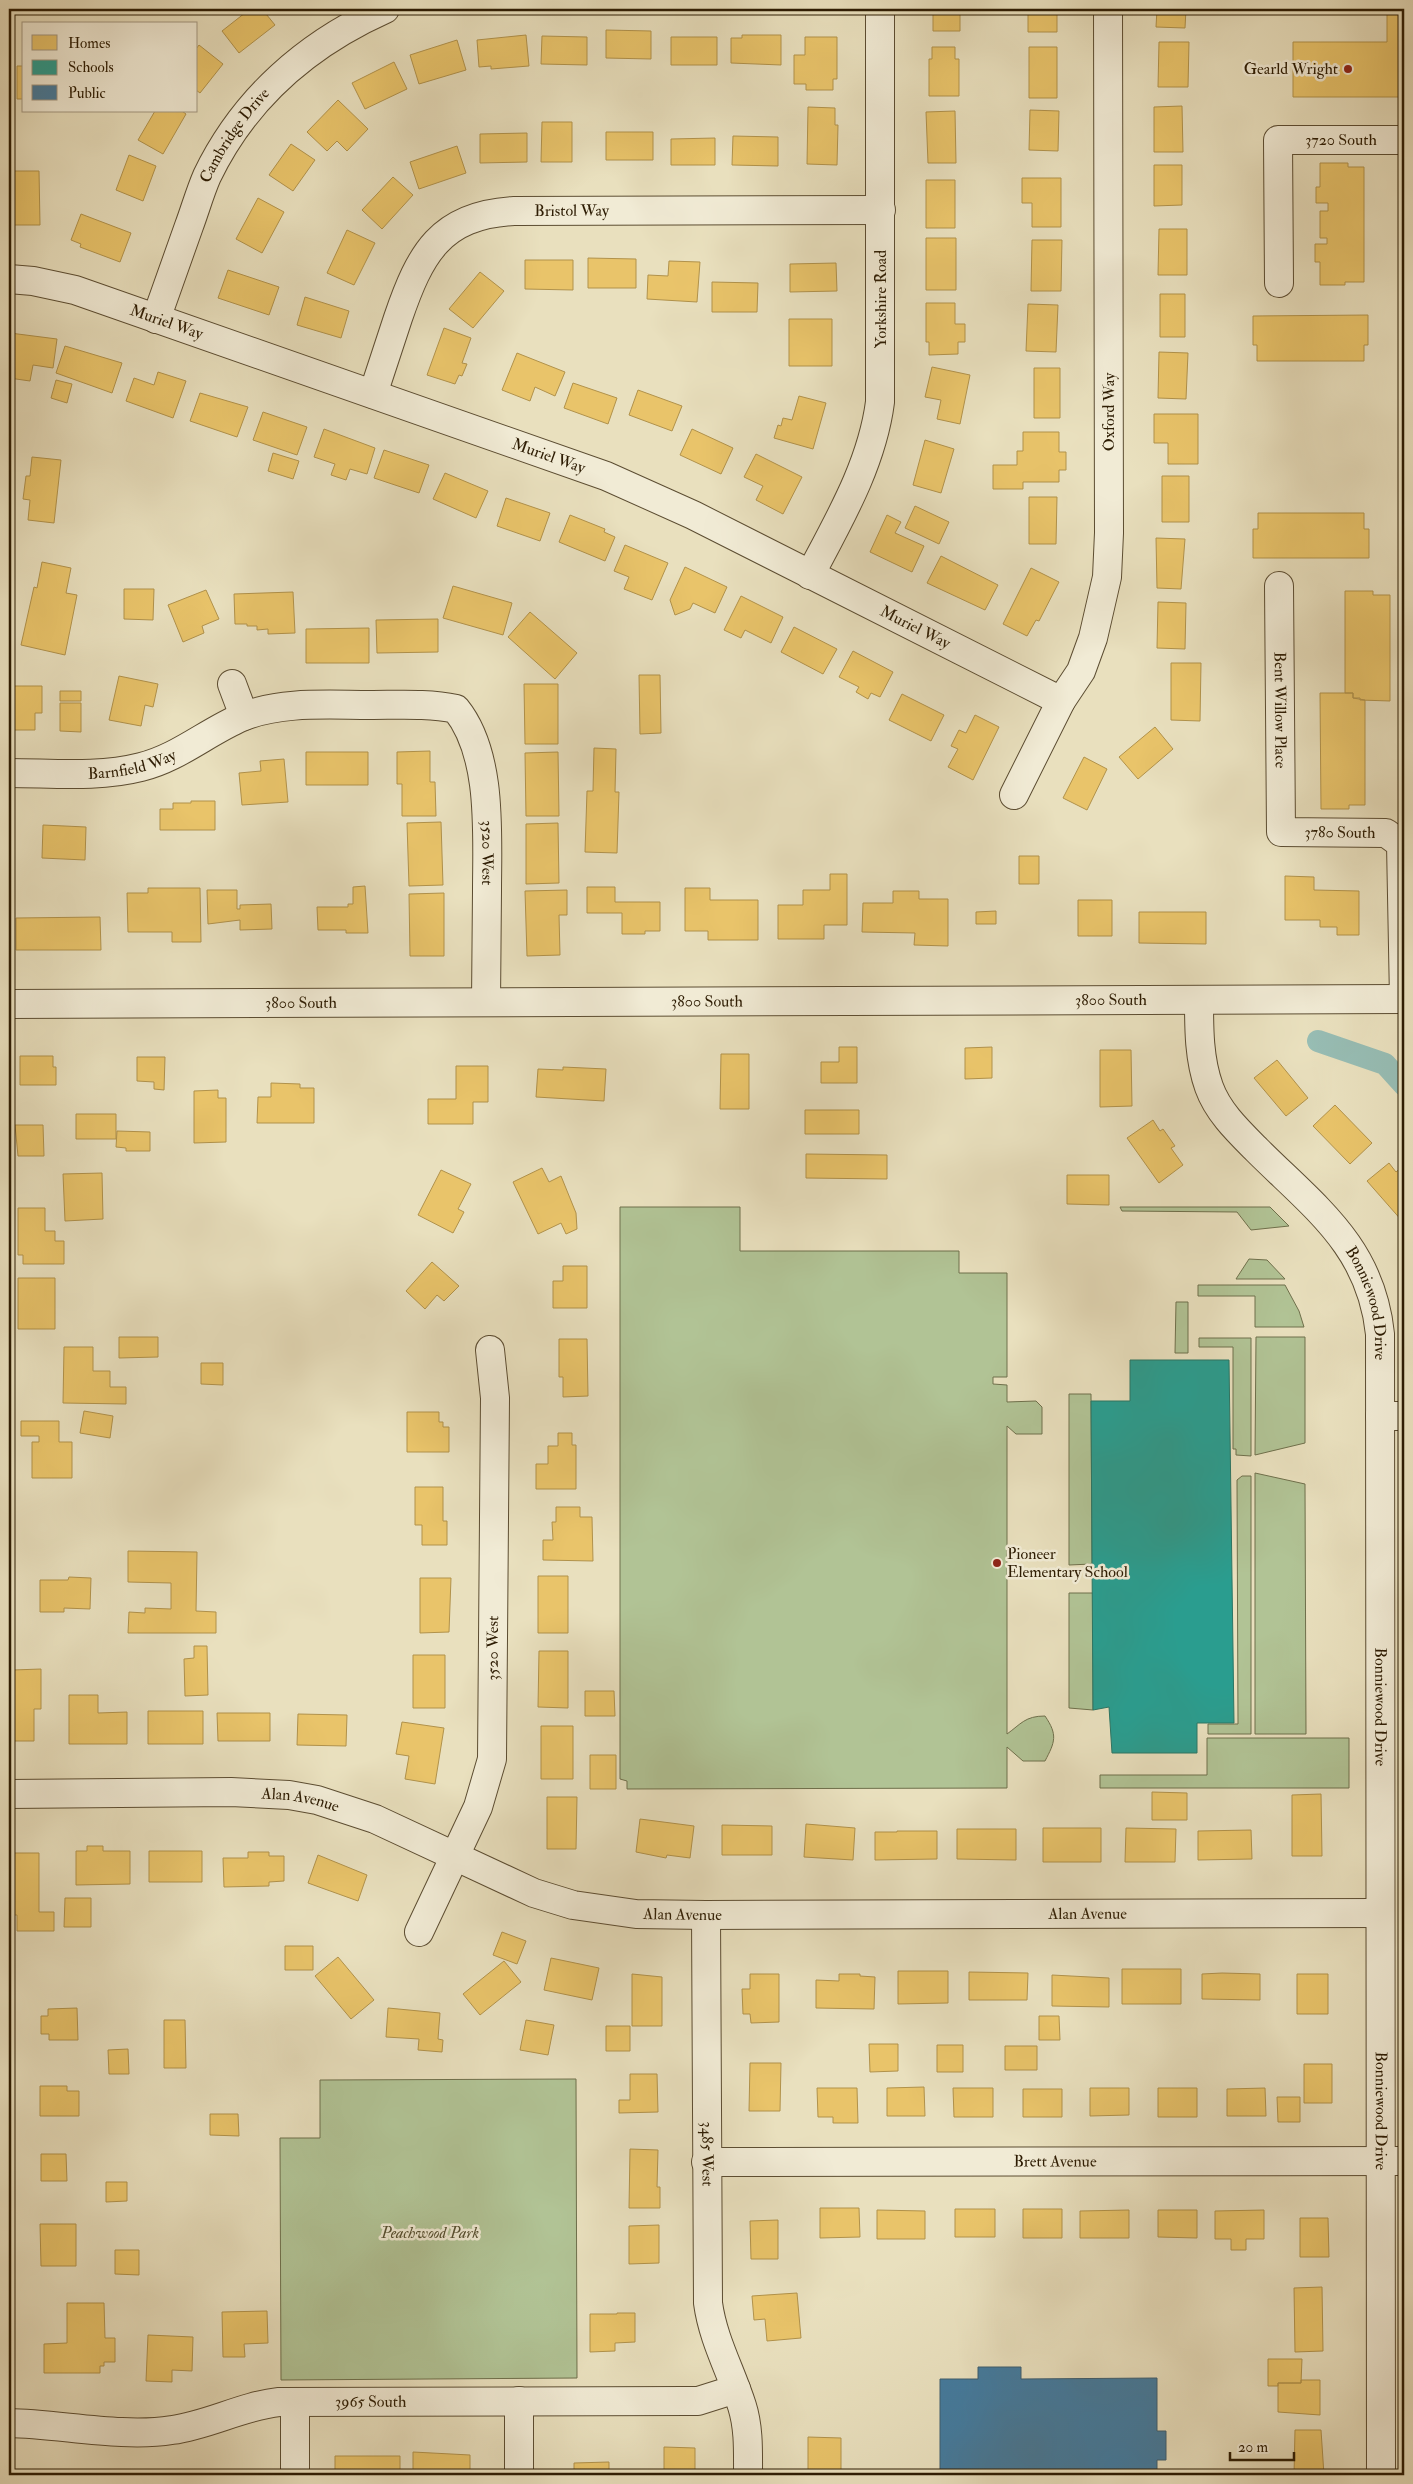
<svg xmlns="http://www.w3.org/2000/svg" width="1413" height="2484" font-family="'IM FELL Double Pica',serif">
<rect width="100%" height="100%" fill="#e9e0be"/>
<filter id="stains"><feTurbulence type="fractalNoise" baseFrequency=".004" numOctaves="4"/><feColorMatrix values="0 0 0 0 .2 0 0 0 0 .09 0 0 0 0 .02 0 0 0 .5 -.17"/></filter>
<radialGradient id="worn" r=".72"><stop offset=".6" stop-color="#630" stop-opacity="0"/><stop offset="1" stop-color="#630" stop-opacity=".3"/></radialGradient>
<!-- green -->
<path fill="#b1c395" stroke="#6f704c" d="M620,1207H740V1251H959V1273H1007V1377H993V1384L1007,1385V1402L1036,1401L1042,1407V1434H1016L1007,1426V1734C1021,1724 1025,1716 1045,1716C1058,1735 1055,1742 1045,1761H1023L1007,1747V1788L627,1789V1781L620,1779Z
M1120,1207H1270L1289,1226L1251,1230L1237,1212L1122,1211Z
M1249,1259L1267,1260L1285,1279H1236Z
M1198,1285H1285L1299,1311L1304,1327H1255V1296H1198Z
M1176,1302H1188V1353H1175Z
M1256,1337H1305V1443L1255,1455Z
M1199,1338H1251V1456L1236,1455V1449H1233V1347H1199Z
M1069,1394H1091L1092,1564L1069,1565Z
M1255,1473L1305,1484L1306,1734H1255Z
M1242,1476H1251V1734H1208V1724H1238L1237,1480Z
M1069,1593H1093V1710L1069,1708Z
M1207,1738H1349V1788H1100V1775H1207Z
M576,2079L577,2378L281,2380L280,2138H320V2080Z"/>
<!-- homes -->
<path fill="#e9c46a" stroke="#b1924b" d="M250,9H262L275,25L239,53L222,31Z
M933,9H960V31H933Z
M1028,9H1057V32H1028Z
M1157,9H1186L1185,28L1156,27Z
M1387,9H1404V97H1293V42H1387Z
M606,30L651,31V59L606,58Z
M526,35L529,66L491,69V66L479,67L477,40Z
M742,35H781V65L731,63V38H742Z
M542,36L587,37V65L541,64Z
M671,37H717V65H671Z
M805,37H837V79H833V90H806V84H794V55H805Z
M457,40L466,70L419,84L410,55Z
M1159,42H1189L1188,87H1158Z
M199,45L223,64L200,93L196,90V49Z
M932,47H955V59H959V96H929V59H932Z
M1029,47H1057V98H1029Z
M394,62L407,89L365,109L352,83Z
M17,66H24V99H17Z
M338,100L368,129L347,151L337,141L327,151L307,132Z
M1182,106L1183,152H1154V107Z
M808,107L835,108V125H838L837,165L807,164Z
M1030,110L1059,111L1058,151L1029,150Z
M155,111H182L186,114L163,154L138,140Z
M955,111L956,163H928L926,112Z
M542,122H572V162H541Z
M606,132H653V160H606Z
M527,133V162L480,163V134Z
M733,136L778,137V166L732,165Z
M715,138V165H671V139Z
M291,144L315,160L293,191L269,175Z
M457,146L466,173L419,189L410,162Z
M129,155L156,166L143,201L116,190Z
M1320,163H1348V167H1364V282H1345V285H1320V262H1315V244H1327V238H1320V211H1328V203H1316V187H1320Z
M1154,165H1182V205L1154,206Z
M10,171H39L40,225H11Z
M393,177L413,195L382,229L362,210Z
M1022,178H1061V227H1032V203H1022Z
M926,180H955V228H926Z
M258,198L284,212L262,253L236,239Z
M81,214L131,233L120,262L80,247L81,244L71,240Z
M1159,229H1187V275H1158Z
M347,230L375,243L354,285L327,273Z
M926,238H956V290H926Z
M1032,240H1062L1061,291H1031Z
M588,258L636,259V288H588Z
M525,260H573V290L525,289Z
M669,261L700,262L697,302L647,299L648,275L668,276Z
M836,263L837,291L790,292V264Z
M228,270L279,287L269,315L218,298Z
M480,272L504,291L473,328L449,309Z
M712,282L758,283L757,312H712Z
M1160,294H1185V337H1160Z
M305,297L349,311L341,338L297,325Z
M926,303H955V324H965V342H958V354L929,355V342H926Z
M1028,304L1058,305L1056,352L1026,351Z
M1368,315V345H1364V361H1257V345H1253V316Z
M789,319H832V366H789Z
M444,328L471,338L462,363L467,364L462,376L459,375L455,384L427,375Z
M10,333L57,339L53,368L33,365L30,381L9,378Z
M65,346L122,363L112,393L56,373Z
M1159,352L1188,353L1186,399L1158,398Z
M517,353L565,372L555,396L535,387L530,401L502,390Z
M932,367L970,375L960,424L937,419L941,400L925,397Z
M1034,368H1060V418H1034Z
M158,372L186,381L173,418L126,401L134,378L154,385Z
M56,380L72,384L67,403L51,398Z
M573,383L617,398L608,424L564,408Z
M638,390L682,406L672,431L629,415Z
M200,393L248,407L237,437L190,421Z
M799,396L826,403L813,449L774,438L778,425L781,426L783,418L792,420Z
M263,412L307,427L297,455L253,440Z
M1154,414H1198V464H1168V443H1154Z
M324,429L375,448L367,474L350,469L346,480L331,475L335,464L314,457Z
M692,429L733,448L721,474L680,455Z
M1023,432H1059V452H1066V470H1059V482H1023V489H993V465H1017V451H1023Z
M925,440L954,449L941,493L913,485Z
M384,450L429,465L419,493L374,478Z
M273,453L299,461L293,479L268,471Z
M756,454L802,477L783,514L756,500L763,486L744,477Z
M32,457L61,460L54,523L28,520L30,500L23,499L26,476H30Z
M445,473L488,491L476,518L433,499Z
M1162,476H1189V522H1162Z
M1029,497H1057L1056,544H1029Z
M506,498L550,513L540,541L497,526Z
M915,506L949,522L939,544L905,528Z
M1258,513H1364V529H1369V558H1253V529H1258Z
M570,515L605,529L604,532L615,537L605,561L559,542Z
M887,515L901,522L895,533L924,546L912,572L870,552Z
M1156,538L1185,539L1181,589L1157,588Z
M625,545L668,563L652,600L624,589L629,577L614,571Z
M941,556L998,585L985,610L927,583Z
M42,562L71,568L66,593L77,595L65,655L21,645L34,587L37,588Z
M685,567L727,587L715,613L693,603L690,609L675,615L670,600Z
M1031,568L1059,582L1039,621L1036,620L1027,636L1003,624Z
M453,586L512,603L503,635L443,618Z
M124,589H154L153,620L124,619Z
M206,590L219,619L202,626L204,633L183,642L168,605Z
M1345,591H1373V595H1390V701L1360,700V698H1353V693H1345Z
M293,592L295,633L268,634V629L257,630V626H247V624H235L234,594Z
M741,596L783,617L771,643L745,630L741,638L724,630Z
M1158,602L1186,603L1185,649L1157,648Z
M530,612L577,653L555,679L508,637Z
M438,619V652L377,653L376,620Z
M794,627L837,649L823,674L781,652Z
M369,628V663H306V629Z
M853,651L893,672L880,697L871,693L868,699L856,692L859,687L839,677Z
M1171,663H1201L1200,721L1171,720Z
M639,675H660L661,733L640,734Z
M119,676L158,684L153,707L145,705L141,726L109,720Z
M524,684H558V744H525Z
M9,686H42V713H35V730H9Z
M60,691H81V701H60Z
M1320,693H1353V698L1365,700V805H1349V809H1321Z
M902,694L944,715L931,741L889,720Z
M60,703H81V732L60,731Z
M975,715L999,727L973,780L948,767L958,749L951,746L959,730L966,733Z
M1155,727L1173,749L1138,779L1119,757Z
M594,748L616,749L615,792H619L617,853L585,852L587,791H593Z
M430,751V782H435L436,816H402V784H397V752Z
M306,752H368V785H306Z
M558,752L559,816H526L525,753Z
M1084,757L1107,769L1087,810L1063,798Z
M284,759L288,802L242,805L239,773L261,771L260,761Z
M191,801H215V830H160V809H173V803H191Z
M441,822L443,885L409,886L407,823Z
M558,823L559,883L526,884V824Z
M43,825L86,827L85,860L42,858Z
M1019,856H1039V884H1019Z
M830,874H847V925H824V939H778V905H803V890H830Z
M1285,876L1314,877V890L1359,891V935H1337V927H1320V920H1285Z
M365,886L368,933H346V930H318L317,907H348V904H353V887Z
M587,887H615V902H660V931H645V934H622V913H587Z
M148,888H200L201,942H172V932H128L127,893H148Z
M685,888H710V900H758V940H708V931H685Z
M207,890H237V909H240V905L271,904L272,929L240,930V920L208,924Z
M567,890V915H559L560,955L527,956L525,891Z
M893,891H919V899H948V946L914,945L915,933L862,932L863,903H893Z
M444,893V956H410L409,894Z
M1078,900H1112V936H1078Z
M996,911V924H976V912Z
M1139,912H1206V944L1139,943Z
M100,917L101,950H16V918Z
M839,1047H857V1083H821V1062H839Z
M992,1047V1078L965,1079V1048Z
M1100,1050H1131L1132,1106L1100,1107Z
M721,1054H749V1109H720Z
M20,1056H53V1067H56V1085H20Z
M137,1057H165L164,1090L154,1089V1082L137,1081Z
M1277,1060L1308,1098L1286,1116L1254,1078Z
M456,1066H488V1102H473V1124H428V1099H456Z
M563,1067L606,1069L604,1101L536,1097L538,1069L563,1070Z
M271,1083L300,1084V1088H314V1123H257L258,1097H271Z
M218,1090V1098H226V1142L194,1143V1091Z
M1335,1105L1372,1143L1350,1164L1313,1126Z
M805,1110H859V1134H805Z
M76,1114H116V1139H76Z
M1153,1120L1160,1131L1163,1129L1175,1146L1171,1148L1183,1165L1159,1183L1127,1138Z
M15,1125H43L44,1156H18Z
M117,1131L150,1132V1151H126V1148L116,1147Z
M806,1154L887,1155V1179L806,1178Z
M1389,1163L1396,1172L1403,1166L1404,1168L1403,1222L1367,1181Z
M542,1168L549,1182L561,1176L576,1213L577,1229L566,1234L561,1223L538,1234L513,1182Z
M441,1170L471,1184L458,1209L464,1212L453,1233L418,1215Z
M102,1173L103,1219L65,1221L63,1174Z
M1067,1175H1109V1205L1067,1204Z
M18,1208H45V1231H55V1241H64V1264H23V1255H18Z
M432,1262L459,1286L444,1301L437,1295L425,1309L406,1291Z
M563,1266H587V1308H553V1281H563Z
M18,1278H55V1329H18Z
M119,1337H158V1357L119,1358Z
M559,1339H587L588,1396L563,1397V1377H559Z
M64,1347H93V1371H110V1387H126V1404L63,1403Z
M201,1363H223V1385L201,1384Z
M84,1411L113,1416L110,1438L80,1433Z
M407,1412H439V1422H443V1427H449V1452H407Z
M21,1421H59V1442H72V1478H32V1442H39V1436H21Z
M558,1433H572V1445H576V1489H536V1464H548V1446H558Z
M415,1487H443V1521H447V1545H422V1525H415Z
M556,1507H580V1517H592L593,1561L543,1560V1540H553L552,1522H556Z
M128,1551L197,1552L196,1611L216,1612V1633H128L129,1612L145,1613V1608L171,1609V1583L128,1582Z
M538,1576H568V1633H538Z
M69,1577L91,1578L90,1609L64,1608V1612H40V1580H68Z
M420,1578H451L449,1632L420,1633Z
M194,1646H207L208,1695L185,1696L184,1659L194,1658Z
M539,1651H568V1708L538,1707Z
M413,1655H445V1708H413Z
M41,1669V1709H34V1741H9V1707H13V1670Z
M585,1691H614L615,1716H585Z
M69,1695H98V1713L127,1712V1744H69Z
M148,1711H203V1744H148Z
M217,1713H270V1741H218Z
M298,1714L347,1715L346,1746L297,1745Z
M402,1722L444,1728L435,1784L405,1779L409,1756L396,1754Z
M541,1726H573V1779H541Z
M590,1755H616V1789H590Z
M1152,1792L1187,1793V1820H1152Z
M1321,1794L1322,1856H1292V1795Z
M547,1797H577L576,1849H547Z
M640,1819L694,1826L690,1858L667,1855L666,1858L636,1852Z
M806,1824L855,1828L853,1860L804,1857Z
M722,1825L772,1826V1855H722Z
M1043,1828H1101V1862H1043Z
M1126,1828L1176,1829L1175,1862H1125Z
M957,1829H1016V1860L957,1859Z
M1251,1830L1252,1859L1198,1860V1831Z
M897,1831H937V1859L875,1860V1832H897Z
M87,1846H103V1851H130V1884L76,1885V1851H87Z
M149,1851H202V1882H149Z
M248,1852H269V1856H284V1881L269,1882V1886L224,1887L223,1858H248Z
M9,1853H39V1912H54V1931H17V1915H9Z
M318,1855L367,1875L358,1901L308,1883Z
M65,1898H91V1927H64Z
M502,1932L526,1941L517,1964L493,1955Z
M285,1946H313V1970H285Z
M338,1957L374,2000L351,2019L315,1976Z
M551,1958L599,1968L592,2000L544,1990Z
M504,1961L521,1982L480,2015L463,1994Z
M1122,1969H1181V2004H1122Z
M898,1971H948V2003L898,2004Z
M969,1972L1028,1973L1027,2000H969Z
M1222,1973L1260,1974V2000L1202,1999V1974Z
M632,1974L662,1977V2026H632Z
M750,1974H779V2022L751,2023L750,2014H743L742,1989H750Z
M839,1974H860V1976L875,1977L874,2009L816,2008V1980L839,1981Z
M1297,1974H1328V2014H1297Z
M1052,1975L1109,1978V2007L1052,2006Z
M77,2008L78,2040H49V2034H41V2016H48V2009Z
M388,2008L440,2013L438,2039L443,2040L442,2052L418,2050L419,2039L386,2037Z
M1039,2016H1059L1060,2040H1039Z
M164,2020H185L186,2068H164Z
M526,2020L554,2025L548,2055L520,2050Z
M606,2026H630V2051H606Z
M869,2044H898V2071L870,2072Z
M937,2045H963V2072H937Z
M1005,2046H1037V2070H1005Z
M128,2049L129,2074H109L108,2050Z
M750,2063H781L780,2111H749Z
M1304,2064H1332V2103H1304Z
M630,2074H657L658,2112L619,2113V2100H630Z
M40,2086H67V2091H79V2116H40Z
M924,2087L925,2116H887V2088Z
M817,2088H857L858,2123H833V2117H818Z
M953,2088H993V2117H954Z
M1090,2088H1129V2115L1090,2116Z
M1158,2088H1197V2117H1158Z
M1265,2088L1266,2116H1227V2089Z
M1023,2089H1062V2117H1023Z
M1277,2097H1300V2122H1278Z
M210,2114H238L239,2136L210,2135Z
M630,2149L658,2150L657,2187H660V2208H629Z
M41,2154H66L67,2181H41Z
M106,2182H127V2201L106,2202Z
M820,2208H859L860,2237L820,2238Z
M955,2209H995V2237H955Z
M1023,2209H1062V2238H1023Z
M877,2210L925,2211V2239H877Z
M1129,2210V2238H1080V2211Z
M1158,2210H1197V2238L1158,2237Z
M1264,2210V2239H1246V2250H1231V2239H1215V2211Z
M1300,2218H1328L1329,2257H1300Z
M778,2220V2259H751L750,2221Z
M40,2224H76V2266H41Z
M659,2225V2263L629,2264V2226Z
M115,2250H139V2275L115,2274Z
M1322,2287L1323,2351L1295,2352L1294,2288Z
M797,2293L801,2338L767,2341L765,2319L754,2320L752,2296Z
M67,2303H104L105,2338H115V2362H104V2366H100V2373H44V2344L67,2343Z
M267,2311L268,2343L244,2344L245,2357H223L222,2312Z
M617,2313H635V2342L615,2343V2351L590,2352V2314H617Z
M148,2335L193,2337L192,2371L172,2370V2382L146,2381Z
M1268,2359H1302L1301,2383H1278V2386H1268Z
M1301,2380H1320V2415L1278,2412V2383H1301Z
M1295,2430H1321L1324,2475H1294Z
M808,2437L841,2438V2475H797H808Z
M664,2447L695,2448V2475H664Z
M413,2452L470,2455V2475H413Z
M335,2456H400V2475H335Z
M609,2462V2475H574V2463Z"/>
<!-- schools -->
<path fill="#2a9d8f" stroke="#2b7665" d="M1130,1360H1229L1234,1723H1197V1753H1112L1109,1707L1093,1710L1091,1401H1130Z"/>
<!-- public -->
<path fill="#457b9d" stroke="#3e5e6f" d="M978,2367H1021V2379L1157,2378V2431H1166V2460H1157V2475H940V2379H978Z"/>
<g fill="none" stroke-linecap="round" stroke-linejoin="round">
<!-- canal -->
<path stroke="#97bdb4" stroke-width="22" d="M1318,1041L1385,1064L1404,1085"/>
<defs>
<g id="minor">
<path id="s1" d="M9,279L33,281L75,290L606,476L693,515L1061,701"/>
<path id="s2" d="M1279,283L1278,140H1404"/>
<path id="s3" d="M156,319C167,288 178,257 189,226C195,210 200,192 207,176C244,99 307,44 385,9"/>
<path id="s4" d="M373,394C381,369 390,343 398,318C420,254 440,215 514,211L881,210"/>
<path d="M810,575C839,520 872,464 880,402V9"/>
<path id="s5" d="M1279,586L1281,832L1386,833L1401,844L1404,999"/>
<path d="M232,684L244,716"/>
<path id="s6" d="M9,773C52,773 98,778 141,767C178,758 207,732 242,717C281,701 328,705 370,705C399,705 428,703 456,709C493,755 487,835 487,891C487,928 486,965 486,1002"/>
<path d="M1014,795L1061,701L1081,671L1093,638L1107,577L1109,533L1108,9"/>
<path id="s7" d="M1199,1000C1199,1029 1199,1059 1209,1087C1218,1112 1238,1131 1257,1150C1314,1207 1371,1246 1380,1334L1381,2475"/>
<path id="s8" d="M9,1004L1404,999"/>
<path d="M1380,1416H1404"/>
<path id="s9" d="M9,1794L231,1792L289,1795L317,1800L375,1819L534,1893L573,1905L636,1914L706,1915L1380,1913"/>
<path id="s10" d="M706,1915L708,2303C713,2340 731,2371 742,2406C749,2428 748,2452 748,2475"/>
<path id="s11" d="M419,1932L478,1807L492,1759L495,1398L490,1350"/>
<path id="s12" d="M706,2162L1404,2161"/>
<path d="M519,2401V2475"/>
<path d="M295,2402V2475"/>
<path id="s13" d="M9,2423C61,2424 122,2438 172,2430C209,2425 242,2406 279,2402L689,2401H698L736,2389"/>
</g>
</defs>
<!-- minor casing -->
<use href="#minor" stroke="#5c4d32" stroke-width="30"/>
<!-- minor -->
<use href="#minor" stroke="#f1ebd5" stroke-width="28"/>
</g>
<!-- markers -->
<g fill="#8f2418" stroke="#f1ebd5" stroke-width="2">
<circle cx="1348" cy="69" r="5"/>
<circle cx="997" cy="1563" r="5"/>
</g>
<g text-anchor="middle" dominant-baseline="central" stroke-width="5" stroke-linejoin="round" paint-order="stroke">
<!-- poi labels -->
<g font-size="16" fill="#2d1c03" stroke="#f1ebd5" text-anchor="end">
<text x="1338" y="69">Gearld Wright</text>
<text x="1007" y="1554" text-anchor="start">Pioneer<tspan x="1007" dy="18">Elementary School</tspan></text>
</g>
<!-- street labels -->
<g font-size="16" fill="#2d1c03" stroke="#f1ebd5">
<text stroke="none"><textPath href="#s3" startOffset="201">Cambridge Drive</textPath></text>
<text stroke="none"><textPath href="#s2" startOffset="206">3720 South</textPath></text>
<text stroke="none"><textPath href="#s4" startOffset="309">Bristol Way</textPath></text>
<text transform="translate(881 299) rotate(-90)">Yorkshire Road</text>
<text stroke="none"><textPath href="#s1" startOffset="164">Muriel Way</textPath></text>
<text transform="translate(1109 412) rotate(-90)">Oxford Way</text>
<text stroke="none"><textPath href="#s1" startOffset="569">Muriel Way</textPath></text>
<text stroke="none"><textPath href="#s1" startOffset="974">Muriel Way</textPath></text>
<text stroke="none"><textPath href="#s5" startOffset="124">Bent Willow Place</textPath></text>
<text stroke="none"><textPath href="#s6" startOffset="124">Barnfield Way</textPath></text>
<text stroke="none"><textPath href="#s5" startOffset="305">3780 South</textPath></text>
<text stroke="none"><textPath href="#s6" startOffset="611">3520 West</textPath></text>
<text stroke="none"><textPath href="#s8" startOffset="1102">3800 South</textPath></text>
<text stroke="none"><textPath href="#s8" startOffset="698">3800 South</textPath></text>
<text stroke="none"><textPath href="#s8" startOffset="292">3800 South</textPath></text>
<text stroke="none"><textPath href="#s7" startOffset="362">Bonniewood Drive</textPath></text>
<text stroke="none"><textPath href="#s11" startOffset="299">3520 West</textPath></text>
<text stroke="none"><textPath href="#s7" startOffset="768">Bonniewood Drive</textPath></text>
<text stroke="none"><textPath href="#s9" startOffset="292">Alan Avenue</textPath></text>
<text stroke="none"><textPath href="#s9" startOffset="696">Alan Avenue</textPath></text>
<text stroke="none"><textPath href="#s9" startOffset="1101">Alan Avenue</textPath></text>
<text stroke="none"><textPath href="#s7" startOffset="1172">Bonniewood Drive</textPath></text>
<text stroke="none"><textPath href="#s10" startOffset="239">3485 West</textPath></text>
<text stroke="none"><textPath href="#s12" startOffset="349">Brett Avenue</textPath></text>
<text stroke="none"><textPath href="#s13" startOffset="366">3965 South</textPath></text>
</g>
<!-- park labels -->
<g font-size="16" font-style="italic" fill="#554e2f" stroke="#f1ebd5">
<text x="430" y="2233">Peachwood Park</text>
</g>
</g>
<!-- margin -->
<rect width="1413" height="2484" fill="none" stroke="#e9e0be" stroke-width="30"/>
<rect x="10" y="10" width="1393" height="2464" fill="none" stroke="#2d1c03" stroke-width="2.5"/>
<rect x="15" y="15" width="1383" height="2454" fill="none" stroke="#2d1c03"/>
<!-- legend -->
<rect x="22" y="22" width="175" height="90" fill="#f1ebd5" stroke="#a39881"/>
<rect x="32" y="35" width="25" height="15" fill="#e9c46a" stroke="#a39881"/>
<text x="68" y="48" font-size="15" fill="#2d1c03">Homes</text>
<rect x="32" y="60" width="25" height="15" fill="#2a9d8f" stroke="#a39881"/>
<text x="68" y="72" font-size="15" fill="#2d1c03">Schools</text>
<rect x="32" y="85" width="25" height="15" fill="#457b9d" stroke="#a39881"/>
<text x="68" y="98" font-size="15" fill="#2d1c03">Public</text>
<!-- scale -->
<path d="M1230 2452v8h64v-8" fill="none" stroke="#2d1c03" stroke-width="2.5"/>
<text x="1238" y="2452" font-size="15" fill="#2d1c03" stroke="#f1ebd5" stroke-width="4" paint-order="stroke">20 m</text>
<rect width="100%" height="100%" filter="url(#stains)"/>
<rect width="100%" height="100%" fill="url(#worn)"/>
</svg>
